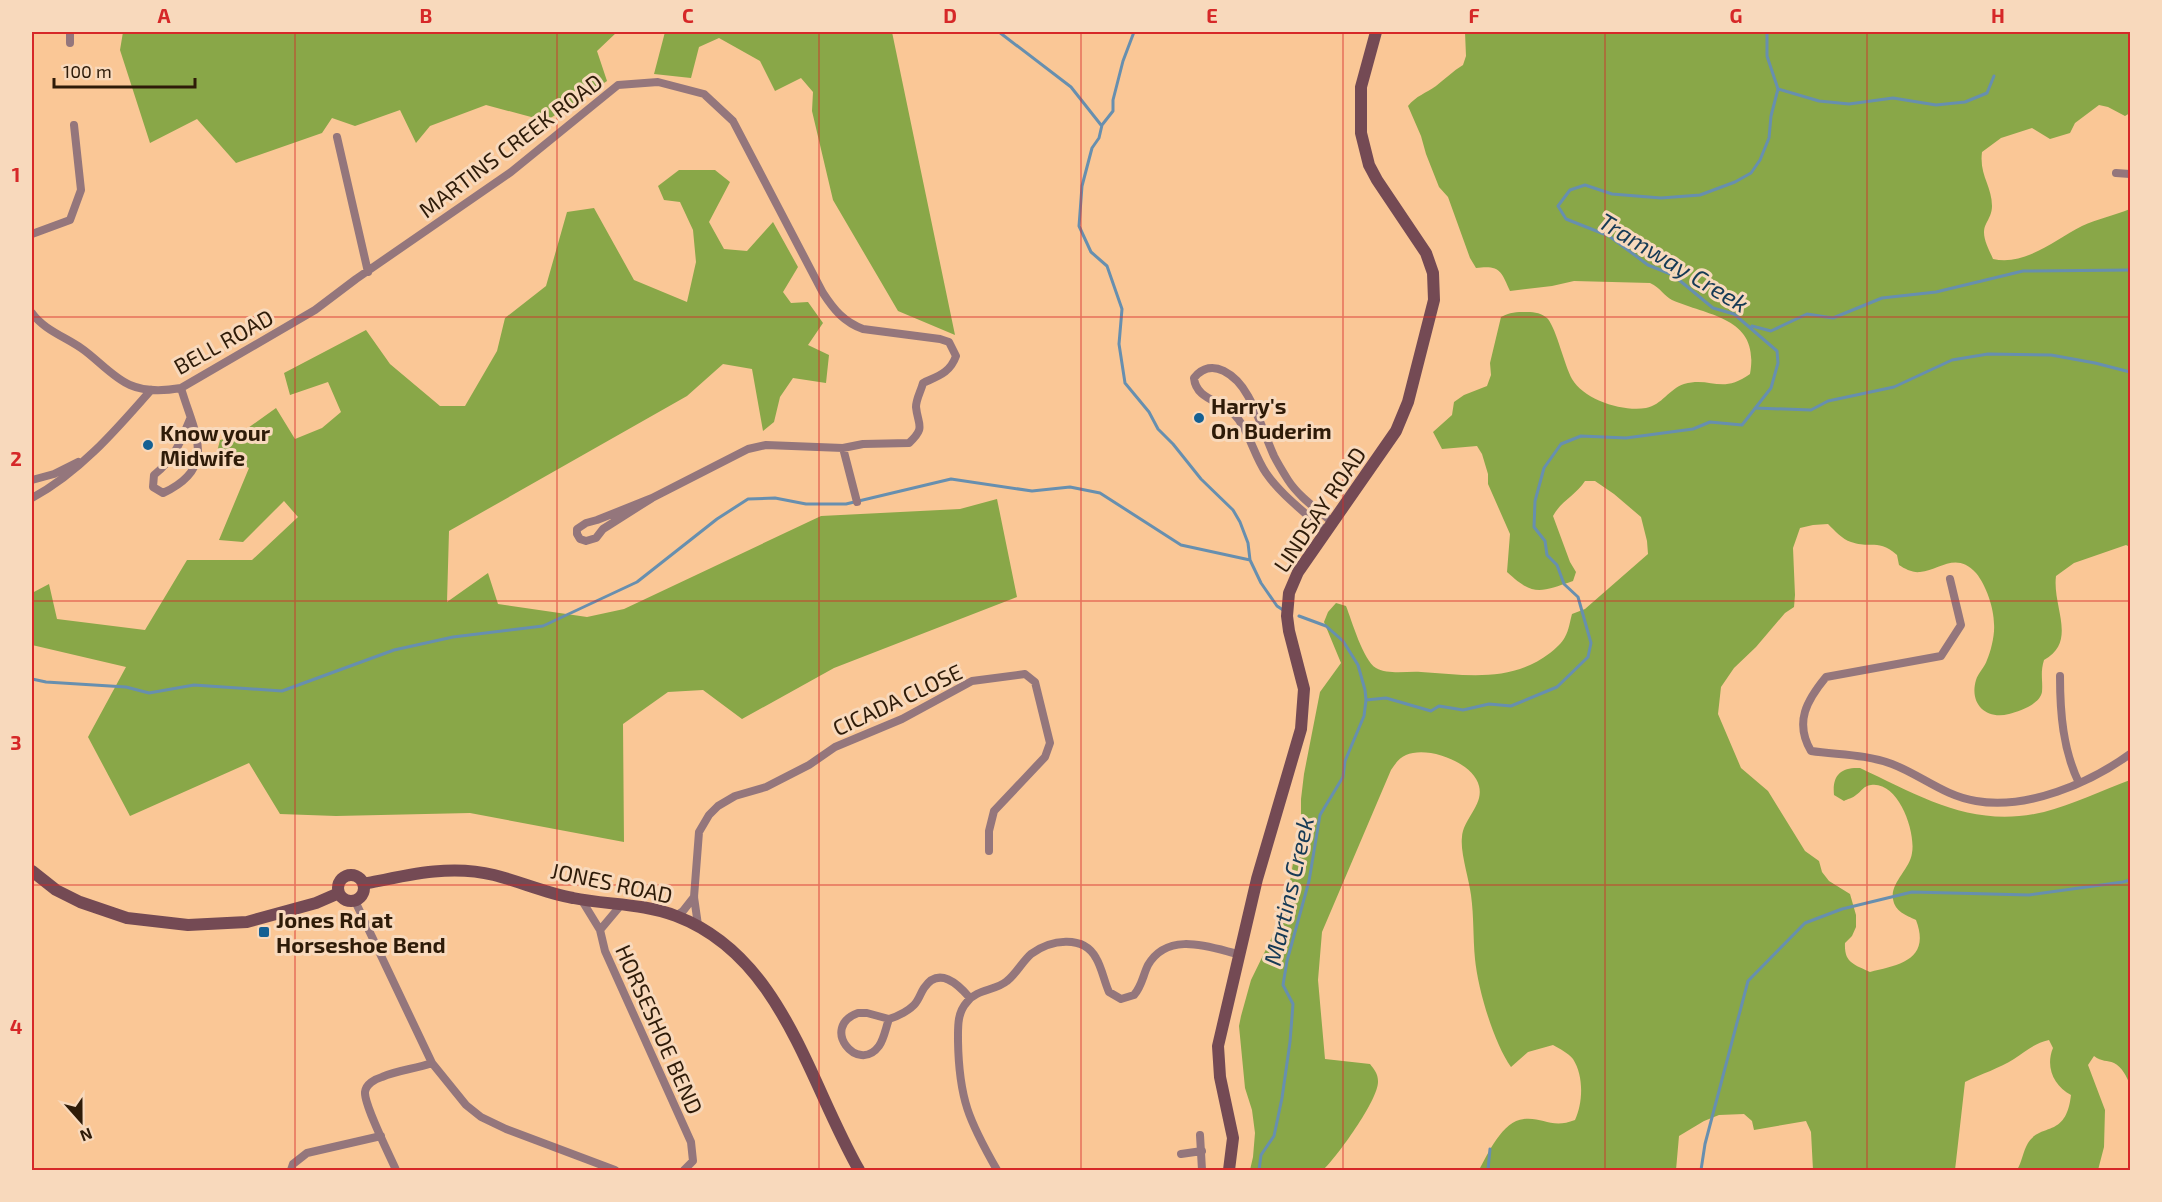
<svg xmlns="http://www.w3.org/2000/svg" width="2162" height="1202" font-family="'Exo 2',sans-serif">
<rect width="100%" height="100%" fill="#fac796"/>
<!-- forest -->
<path fill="#89a748" d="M123,32H617L597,51L607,81L546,121L486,105L430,126L416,143L400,110L355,126L332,118L322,133L236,163L197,119L150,143L120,50Z
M665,32H892L955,335L898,311L833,200L812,111L813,92L801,78L775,91L760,61L719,38L699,47L691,78L654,74Z
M1465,32H2130V113L2125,116L2108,107L2099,105L2075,123L2070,133L2050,139L2032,128L2001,138L1982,152C1979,175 1992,186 1992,206C1992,213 1989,218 1986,224C1980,235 1989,249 1993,259C2026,266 2054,240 2082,226C2097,219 2115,215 2130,209V547L2126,545L2074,563L2056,576C2052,607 2078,641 2044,660C2040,673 2043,680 2042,692C2040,704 2020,711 2009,714C1986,720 1969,704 1976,680C1978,673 1985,667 1987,660C1991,651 1995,634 1994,624C1994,608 1986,585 1976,573C1956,551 1940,570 1920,572C1913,573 1905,569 1899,565L1897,555C1878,538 1871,549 1851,542C1842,539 1835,531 1828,524L1813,525L1800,528L1793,548L1795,595L1794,607L1785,613L1756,647L1734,668L1721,687L1718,714L1741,768L1768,791L1805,851L1819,861L1822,872L1829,881L1850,894L1856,915V927L1852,936L1845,943C1844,963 1854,964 1870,972C1899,965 1931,960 1916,920C1906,915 1895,912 1893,899C1890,883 1910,869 1912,853C1916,831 1898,781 1871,785C1863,786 1862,791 1856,795C1853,798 1847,799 1844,801L1834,795C1832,775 1841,767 1860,768C1922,797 1973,829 2044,812C2071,805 2103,790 2130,780V1085C2127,1077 2122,1067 2114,1063C2107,1060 2102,1062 2094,1056L2088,1065L2105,1110L2104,1147L2098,1170H2017C2022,1162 2023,1151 2028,1143C2041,1122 2066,1139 2071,1095C2054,1086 2045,1067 2053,1048L2049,1040C2035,1043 2026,1051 2014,1059C2000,1068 1981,1074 1965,1082L1955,1170H1813L1811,1132L1806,1121L1754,1130L1752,1121L1744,1114L1719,1115L1704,1121L1679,1136L1676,1170H1479C1488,1154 1502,1121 1524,1119C1543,1117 1552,1129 1575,1120C1583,1103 1584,1076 1573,1059C1568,1053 1560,1049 1553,1045L1528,1052L1511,1067C1494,1043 1478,990 1475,959C1473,938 1474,917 1471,895C1469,879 1460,852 1462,837C1463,819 1484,805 1479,786C1474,763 1428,745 1406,755C1399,758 1395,764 1391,770L1322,932L1318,980L1325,1059L1370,1064C1374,1069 1378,1074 1378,1081C1379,1099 1337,1157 1323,1170H1250L1253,1157L1255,1133L1252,1110L1245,1088L1239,1026L1241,1016L1251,980L1273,935L1290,881L1301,816V799L1304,774L1320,692L1341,663L1324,622L1328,612L1336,603L1346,606C1352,621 1363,660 1376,668C1389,675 1407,671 1421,672C1467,675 1511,683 1550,653C1555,649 1562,643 1565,637C1569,630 1570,621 1572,614L1585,609L1648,554L1647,541L1641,517L1614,494L1595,481H1585C1576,495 1561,501 1553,516L1570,562L1576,572L1573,581C1540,592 1534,597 1507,572L1510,534L1488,484V474L1482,454L1477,446L1442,449L1433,432L1452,415L1454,402L1464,395L1487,386L1491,375L1490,363L1501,317C1510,312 1517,312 1527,312C1535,312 1542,313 1548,319C1557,331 1564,364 1572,379C1584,400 1623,412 1646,408C1662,405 1669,389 1684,384C1711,376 1721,395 1750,374C1760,318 1712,317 1672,300C1664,296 1661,288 1650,283L1574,281L1552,286L1510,291C1501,271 1500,265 1476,268L1470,258L1448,197L1439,187L1426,154L1421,136L1408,106C1416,96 1426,93 1436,86C1445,79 1453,71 1463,65L1466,56Z
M679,170H715L730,182L709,222L724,249L747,251L773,222L798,267L783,292L791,303L808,302L823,323L808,345L829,355L826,383L793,378L780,397L774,422L763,431L752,369L723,364L687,396L449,531L447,602L488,573L498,604L587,617L624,609L821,516L960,509L997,499L1017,597L834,668L742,719L703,690L668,692L623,724L624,842L470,813L336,816L280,814L249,763L130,816L88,737L126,667L32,645V593L49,584L57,619L145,630L187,560H252L298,517L284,501L243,542L219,540L249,468L217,452L220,440L238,435L276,408L295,439L322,428L341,412L328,382L290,395L284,373L366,330L390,364L440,406H465L497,351L505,318L546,286L567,212L594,208L634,280L687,302L696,262L693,230L680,202L664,200L658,186Z"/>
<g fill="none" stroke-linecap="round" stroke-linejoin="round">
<!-- stream -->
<path stroke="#678faf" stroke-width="3" d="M999,32L1071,87L1101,125
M1134,32L1123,61L1113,100V111L1102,125L1099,138L1092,148L1082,186L1079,226L1091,252L1107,266L1122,309L1119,344L1125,383L1149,412L1158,429L1173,444L1201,479L1233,510L1240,522L1248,543L1250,560L1261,583L1277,606L1283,610
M1778,89L1819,101L1849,104L1893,98L1936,105L1965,102L1987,93L1994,76
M1752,326L1771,331L1807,314L1833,318L1882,298L1936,292L2023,271L2130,270
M1755,408L1811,410L1828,401L1894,387L1952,360L1988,354L2051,355L2095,363L2130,372
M32,679L46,682L126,687L149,693L194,685L282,691L394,650L453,637L543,626L637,582L717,519L748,499L775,498L806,504H846L951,479L1032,491L1070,487L1100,493L1181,545L1250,560
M1366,700L1386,698L1431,711L1439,706L1463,710L1489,704L1511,706L1557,687L1588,657L1591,643L1578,597L1564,584L1557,565L1547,555L1545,541L1534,527L1535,501L1544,468L1561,444L1581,436L1626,438L1693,429L1710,422L1742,425L1771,388L1778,363L1777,351L1734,314L1713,308L1673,275L1648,265L1609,236L1566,219L1558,206L1570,190L1585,185L1612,194L1661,198L1700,195L1735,182L1751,173L1760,160L1769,138L1771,116L1778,89L1767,56V32
M1259,1170L1261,1155L1274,1136L1282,1098L1290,1042L1293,1004L1283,985L1287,961L1309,881L1320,815L1343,777L1345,761L1364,716L1366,700L1365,690L1358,665L1343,641L1326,626L1299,616
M1488,1170L1490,1149
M1701,1170L1705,1144L1748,981L1805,923L1842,909L1912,892L2029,895L2123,882L2130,880"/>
<!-- street -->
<path stroke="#94767c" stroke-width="8" d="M70,32V43
M337,137L368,272
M2116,173L2130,174
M32,234L70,220L81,190L74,125
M32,313C43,329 65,337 81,348C96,358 113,378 130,385C146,392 164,391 181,388L315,310L356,279L511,172L618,85L658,82L704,94L733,121L823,293C834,310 844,322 863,329L940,339L949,342L956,356C950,373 938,376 923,383C921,391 916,399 916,407C918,426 926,427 909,443L863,444L843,448L766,445L748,449L652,498L603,529L596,538L586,541L580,539L577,534V529L586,523L597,520L652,498
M181,388C194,433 219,467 163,493L153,487L154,475C174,459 181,441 190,419
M843,448L857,502
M32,480L54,474L78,462
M32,498C79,473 116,430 151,390
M1325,531C1305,512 1282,496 1266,473C1253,454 1249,429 1233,413C1219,400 1196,399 1194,378C1212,355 1237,376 1248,396C1259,415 1265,436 1274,456C1278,464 1283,472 1288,480C1299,497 1317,509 1332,522
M1950,579L1961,625L1941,656L1826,677C1807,700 1794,722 1811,751C1839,755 1865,754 1892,764C1921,775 1944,796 1976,801C2027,810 2090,783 2130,754
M2060,676C2060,713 2063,750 2079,783
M581,899L600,930L605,951L691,1142L693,1161L684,1170
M355,901L432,1063L466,1105L481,1117L506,1129L615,1170
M676,916L683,911L694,897
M698,925L694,897L699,832L709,815L718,806L735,796L766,787L809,765L835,747L902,719L972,681L1025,674L1035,682L1050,743L1045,757L994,811L989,831V851
M600,930L621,905
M858,1013H867L889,1019C886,1027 884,1039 879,1046C858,1075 819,1027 858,1013Z
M889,1019C898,1016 907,1012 914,1005C919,1000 920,994 924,988C939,966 958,984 970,998
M1200,1135L1202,1170
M1181,1154L1202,1151
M291,1170L293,1164L307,1153L381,1136
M396,1170C390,1156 364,1105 365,1092C366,1084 375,1079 382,1077C398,1070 415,1069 432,1063
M997,1170C969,1121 959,1099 958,1041C958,1027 957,1013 967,1002C977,989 995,991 1007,981C1016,974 1022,962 1031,954C1050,940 1083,934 1096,958C1102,968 1104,981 1109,992L1121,999L1134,995C1142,986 1143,975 1148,965C1168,931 1209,947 1238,954"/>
<!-- secondary -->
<path stroke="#744a54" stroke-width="12" d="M32,871L56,890L80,902L127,918L188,925L247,922L316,903L339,893
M338 888a13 13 0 1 1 26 0a13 13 0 1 1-26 0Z
M364,884C407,875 450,864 494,875C521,882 546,893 573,898C606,905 643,903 676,916C782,956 808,1081 859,1170
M1229,1170L1233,1138L1220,1077L1218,1046L1257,879L1301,729L1304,689L1289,631L1287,616L1289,593L1298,572L1396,431L1408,402L1434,300L1433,273L1426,253L1377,180L1369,165L1361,133V87L1376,32"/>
</g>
<!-- grid -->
<path fill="none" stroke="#d62828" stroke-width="1.5" stroke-opacity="0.55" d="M295,32V1170M557,32V1170M819,32V1170M1081,32V1170M1343,32V1170M1605,32V1170M1867,32V1170M32,317H2130M32,601H2130M32,885H2130"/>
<!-- markers -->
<g fill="#146093" stroke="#f8d9bc" stroke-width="2">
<circle cx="1199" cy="418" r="6"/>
<circle cx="148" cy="445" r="6"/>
<rect x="258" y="926" width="12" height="12" rx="3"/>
</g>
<g text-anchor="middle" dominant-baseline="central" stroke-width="6" stroke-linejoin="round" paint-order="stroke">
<!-- street labels -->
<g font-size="22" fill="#2e1b08" stroke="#f8d9bc">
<text transform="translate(510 145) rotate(-37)">MARTINS CREEK ROAD</text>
<text transform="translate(223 341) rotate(-29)">BELL ROAD</text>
<text transform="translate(1319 509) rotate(-56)">LINDSAY ROAD</text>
<text transform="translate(897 699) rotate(-25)">CICADA CLOSE</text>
<text transform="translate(612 882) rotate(12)">JONES ROAD</text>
<text transform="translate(660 1029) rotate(66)">HORSESHOE BEND</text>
</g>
<!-- poi labels -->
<g font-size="22" font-weight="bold" fill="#2e1b08" stroke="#f8d9bc" text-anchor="start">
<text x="1211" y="405">Harry's<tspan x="1211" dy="25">On Buderim</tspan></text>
<text x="160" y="432">Know your<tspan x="160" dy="25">Midwife</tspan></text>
<text x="276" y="919">Jones Rd at<tspan x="276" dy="25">Horseshoe Bend</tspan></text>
</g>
<!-- water labels -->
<g font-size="24" font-style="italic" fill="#163a55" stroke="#f8d9bc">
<text transform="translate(1674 262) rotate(31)">Tramway Creek</text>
<text transform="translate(1288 891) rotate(-77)">Martins Creek</text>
</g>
</g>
<!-- border -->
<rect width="2162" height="1202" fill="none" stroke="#f8d9bc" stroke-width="66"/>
<!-- north arrow -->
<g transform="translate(81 1121) rotate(159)" stroke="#f8d9bc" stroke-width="4.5" paint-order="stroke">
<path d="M0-4.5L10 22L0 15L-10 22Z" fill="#2e1b08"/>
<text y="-9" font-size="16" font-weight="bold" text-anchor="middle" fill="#2e1b08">N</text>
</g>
<!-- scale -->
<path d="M54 78v9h141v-9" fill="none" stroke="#2e1b08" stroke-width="3"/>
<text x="63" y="78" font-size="18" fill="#2e1b08" stroke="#f8d9bc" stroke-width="4.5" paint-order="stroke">100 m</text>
<rect x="33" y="33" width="2096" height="1136" fill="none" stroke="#d62828" stroke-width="2"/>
<g font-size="20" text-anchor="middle" font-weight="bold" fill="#d62828">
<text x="164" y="23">A</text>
<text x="426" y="23">B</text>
<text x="688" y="23">C</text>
<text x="950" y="23">D</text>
<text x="1212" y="23">E</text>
<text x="1474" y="23">F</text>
<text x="1736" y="23">G</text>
<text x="1998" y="23">H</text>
<text x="16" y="182">1</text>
<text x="16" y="466">2</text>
<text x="16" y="750">3</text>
<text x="16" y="1034">4</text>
</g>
</svg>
